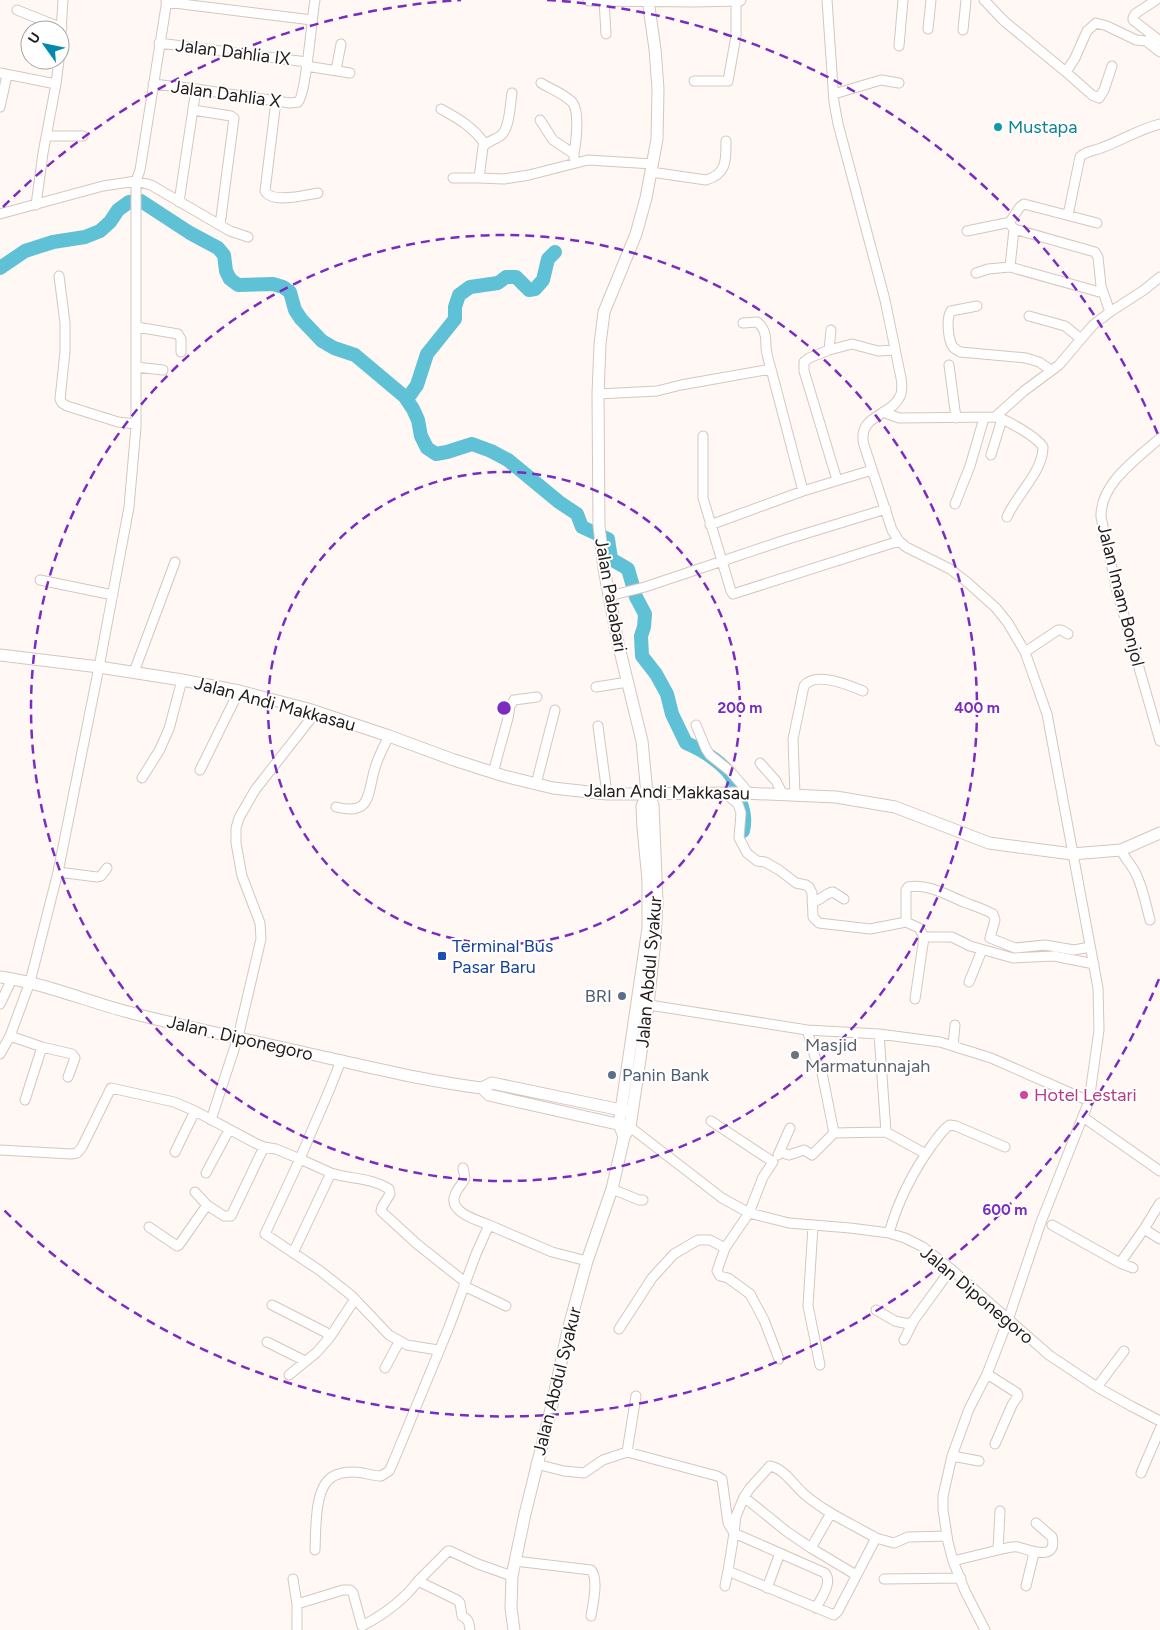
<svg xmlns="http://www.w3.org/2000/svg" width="1160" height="1630" font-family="Figtree,sans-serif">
<rect width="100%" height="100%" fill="#fff8f5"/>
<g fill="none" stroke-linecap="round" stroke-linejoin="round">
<!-- river -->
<path stroke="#5fc1d6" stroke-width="14" d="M0,268L25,251L53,242L85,237L100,231L110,222L118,210L129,202L141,201L190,233L218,248L224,255L226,271L230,279L238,285L273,284L283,287L290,292L295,310L301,319L322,341L334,348L355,355L405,397L413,409L418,420L421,436L427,448L436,454L447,452L472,444L491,451L508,460L559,502L577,514L582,527L608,539L611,559L628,569L636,597L645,614L644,627L641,636L642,656L656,674L667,694L672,714L686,743C701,749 729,766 734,782C736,786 737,792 739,797C743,809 746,818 743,831
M405,397L410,395L417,385L427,354L455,319V307L459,295L470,287L498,283L506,277H516L529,290L535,289L543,280L548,259L555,252"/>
<defs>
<path id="minor" d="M604,0L606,34
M827,0L834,102L838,124L885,300L901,378C902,383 902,389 901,394C893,417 856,414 864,445L892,530L899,541L906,547L950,569L967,582L996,608L1008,623L1025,652L1047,714L1098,988L1099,1030L1089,1101L1041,1222L1008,1320L987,1374L969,1409L952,1456L943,1496V1510L948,1542L953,1561L965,1591L985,1630
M984,0L1004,21L1066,72
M1156,0L1135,14L1133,18V20L1160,41
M166,2L312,20
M17,10L62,28
M928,29L931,0
M963,30L966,0
M159,43L307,62
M899,46L903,0
M60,47L63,0
M306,66L350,73
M1112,66L1104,90L1099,98L1092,95L1066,72L1075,58L1087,31L1096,23L1107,26L1136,40L1146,41L1160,52
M336,70L341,44
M0,73L56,84
M694,81H728L736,36V0
M541,83C551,89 564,94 572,102C580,111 576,142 574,154
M153,84L196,89L290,103L298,102C306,95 312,16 315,0
M512,93C510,104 510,130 500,136C494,140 488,141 483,147L479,178L504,179L529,175L588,160L653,164
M834,94L881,80L899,83
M276,101L265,191C272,204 306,195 318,193
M0,107L7,75
M441,109C459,119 472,126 485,144
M193,110L231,116L234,118L220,225
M540,120L553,140L574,154V158
M46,136H83
M651,172L706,180C727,174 726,160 726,141
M453,178H479
M179,202L196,89
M36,205L43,153L56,84L59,60
M0,214L103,186L136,181L151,185L230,231L248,237
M1068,215L1080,157C1085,151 1094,151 1101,148C1121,141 1139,129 1160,124
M1009,223L1020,207L1024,204L1097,223
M1014,229L1010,267L1103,293
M967,231L1006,223H1009L1014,229L1095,252L1098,257L1101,286L1110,312L1144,290L1160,277
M976,273L988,269L1010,267
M59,276L65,323V352L60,399L62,403L67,406L118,422L136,424
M977,306L951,311C946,318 948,340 953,347C955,349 957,350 960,352L1026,358L1039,362L1051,370
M1029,316L1065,326L1081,339L1093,325L1110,312
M137,327L178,334L181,339V352
M829,350L831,330
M949,365L956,418
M136,367L163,370
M598,394L657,391L681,385L771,369
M883,412L899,418L995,417L1024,391L1059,365L1081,339
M995,417C1006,419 1037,437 1043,447C1043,472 1016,495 1007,517
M703,436V498L731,591L733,594L899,541
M1160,438C1137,459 1100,483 1101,517L1117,591L1160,741
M991,455L1002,419
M837,480L804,371V362L809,358L829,350L852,344L878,351L895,350
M803,491L872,470
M955,504L970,466L984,418
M710,525L803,491L771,369C769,363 767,355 766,348C766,338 766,329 757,322L743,323
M40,580L113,595
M609,596L645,587L785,540L886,509
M1025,652L1058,630H1061L1068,634
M134,672L175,562
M596,687L628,682
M696,725L706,749L710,755L730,771L749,793
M598,726L607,794
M760,763L776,781L783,795
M200,770L239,691
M493,773L508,718L510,706L514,700L537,697
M142,778L159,751L169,729L182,680
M536,784L555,710
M725,793L738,804L741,813L739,838L747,853L757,861L765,862L779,870L796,883L806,885L809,887L812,893L813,917L819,923L870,929L906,922L919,928L924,937H952L970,946L1013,958L1054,956L1094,964
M795,795L793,739L804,686C815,671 849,685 863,691
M336,807C372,816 367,794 375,768C378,757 384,746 389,736
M1121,850C1125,859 1132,865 1136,874C1143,888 1146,905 1150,920
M58,872L97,877L101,876L107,868
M812,902C821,901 825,893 833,892L844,899
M906,922V890L908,887C927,883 947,895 964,902C974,906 984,909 993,914L995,920L990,938L1015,948L1045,945L1074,950L1090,947
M969,982L982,950
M915,999L924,937
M0,1004L12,979
M643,1004L807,1030L879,1034L940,1042L991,1058L1089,1101
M807,1030L815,1057L822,1073L834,1133L886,1132L926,1154
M879,1034L886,1132
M10,1036L42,1047L72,1054L75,1058L68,1077
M953,1046L955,1025
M0,1054L10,1036L30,982L58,872L99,667L129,507L136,427V181L140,170L167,0
M25,1100L42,1047
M1083,1117L1160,1171
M211,1120L238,1037L261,939L260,923L242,876L236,843V828L239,818L255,790L316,712
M711,1121L773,1162L763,1177L749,1213L725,1248L717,1271L720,1276L728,1278L750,1294L764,1320L779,1359
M630,1127L722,1198L749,1213L789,1223L850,1228L889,1233L905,1238L923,1247L951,1269L1049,1355L1097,1387L1131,1406L1160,1421
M0,1150L71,1154L77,1153L82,1147L111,1088L174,1102L195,1111
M175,1152L195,1111L255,1143L264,1147L276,1149L300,1159C313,1126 329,1094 341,1060
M780,1152L789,1155L804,1150L812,1155L834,1133
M778,1155L790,1128
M463,1168L465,1178C463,1184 457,1188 455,1195C448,1212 477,1220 489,1225
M206,1173L229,1130
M331,1173L300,1159L265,1234L319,1270L352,1296L389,1335L407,1345L438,1350
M612,1189L639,1200H643
M195,1192L207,1205L224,1216H231L264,1147
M1052,1225L1120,1263L1133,1268
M813,1226L808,1306L820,1365
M149,1227L177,1246L179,1245L207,1205
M1144,1229L1160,1239
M889,1233C898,1201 912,1173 932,1145C937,1139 941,1132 947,1127L950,1125L956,1126L1005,1147
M293,1253L331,1173C353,1180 370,1177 389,1189L390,1194L382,1207L381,1211L417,1244L465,1282
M1120,1263L1144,1229L1160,1203
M464,1286L506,1306
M272,1305L325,1332L330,1337L355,1299
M876,1310L895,1321L909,1324L914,1320
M619,1329L652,1278L674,1254L698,1240H710L725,1248
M904,1340L914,1320L951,1269
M267,1342L305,1361
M385,1368L399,1342
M987,1374L1017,1393L1018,1396L1012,1405L995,1444
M289,1375L317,1352L330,1337
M1097,1387L1124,1351
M627,1452L636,1396
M952,1456L979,1461
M536,1464L564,1471L584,1473L603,1460L627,1452L717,1476L722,1479L728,1523L734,1533
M1141,1473L1160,1429
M831,1513L811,1548L856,1575
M734,1533L736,1516L744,1497
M811,1548L786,1531L744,1497L750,1488L770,1466C783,1468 794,1485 803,1493C824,1512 852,1524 876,1538
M315,1550C316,1531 314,1488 332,1477C338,1473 347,1472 354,1472C363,1472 372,1476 381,1476L389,1471L392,1465L449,1327L476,1254L489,1225L552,1252L587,1261
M998,1550C1004,1549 1011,1546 1018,1547C1029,1550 1058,1562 1052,1537L1036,1523
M515,1561L591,1570C599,1579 593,1604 591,1616
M953,1561L998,1550L1000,1511
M728,1571L734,1533L825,1573C833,1583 821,1598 816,1608
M293,1579L297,1604
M884,1579L961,1578
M418,1581L448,1551H450L478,1564L512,1576
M725,1586L728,1571L834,1615L838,1611L876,1538L894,1543L908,1537L947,1536
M1026,1586L1034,1553
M767,1588L780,1553
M297,1630V1604L343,1590H350L353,1593L362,1626C383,1615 403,1601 418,1581L457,1600L460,1603L462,1616C469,1620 469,1622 470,1630"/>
<path id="tertiary" d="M589,0L696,1L740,0
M0,655L99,667L182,680L239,691L308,709L389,736L454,760L504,776L553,788L607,794L743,793L836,797L895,807L989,843L1072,854L1121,850L1160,833
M0,977C44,983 86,1001 128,1012C188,1028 250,1040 310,1054C367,1066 424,1081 482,1088
M482,1088L492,1083L626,1111
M482,1088L489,1095L626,1126
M624,1137L619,1124L648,928V880L643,828L642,806L647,794
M514,1630L511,1608L512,1576L525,1514L552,1405L568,1330L587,1261L612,1189L624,1137L630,1127L648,1005L655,940L657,902L653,805L647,794L642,741L618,643L604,569L599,526L598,394L600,344L604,312L636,234L646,198L657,139L658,89L655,49L648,0"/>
</defs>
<!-- minor casing -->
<use href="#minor" stroke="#d6c6bd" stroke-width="11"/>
<!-- tertiary casing -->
<use href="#tertiary" stroke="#d6c6bd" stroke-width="13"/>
<!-- minor -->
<use href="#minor" stroke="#fff" stroke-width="9"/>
<!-- tertiary -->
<use href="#tertiary" stroke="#fff" stroke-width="11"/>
</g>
<!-- distance rings -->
<g fill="none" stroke="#7b2cbf" stroke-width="2.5" stroke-dasharray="9 6">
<circle cx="504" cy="708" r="236"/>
<circle cx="504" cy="708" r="473"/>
<path d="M1159 979A709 709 0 0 1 3 1209M3 207A709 709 0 0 1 461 0M547 0A709 709 0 0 1 1159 437"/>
</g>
<!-- markers -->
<circle fill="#0f9aa8" stroke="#fff" stroke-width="2" cx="998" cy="127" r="5"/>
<rect fill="#1a4fb4" stroke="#fff" stroke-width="2" x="437" y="951" width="10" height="10" rx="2.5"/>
<g fill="#5c6f8a" stroke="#fff" stroke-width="2">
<circle cx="622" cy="996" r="5"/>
<circle cx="612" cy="1075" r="5"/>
</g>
<circle fill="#6b7280" stroke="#fff" stroke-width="2" cx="795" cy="1055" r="5"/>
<circle fill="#d1479c" stroke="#fff" stroke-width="2" cx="1024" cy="1095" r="5"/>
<g text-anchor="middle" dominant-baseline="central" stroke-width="4" stroke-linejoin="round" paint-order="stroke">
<!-- street labels -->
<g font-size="18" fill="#221c19" stroke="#fff">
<text transform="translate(233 52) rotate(7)">Jalan Dahlia IX</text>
<text transform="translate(226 94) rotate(8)">Jalan Dahlia X</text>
<text transform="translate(611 595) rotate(80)">Jalan Pababari</text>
<text transform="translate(1121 595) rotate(76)">Jalan Imam Bonjol</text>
<text transform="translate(275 704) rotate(15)">Jalan Andi Makkasau</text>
<text transform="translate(667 792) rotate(1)">Jalan Andi Makkasau</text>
<text transform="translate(649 972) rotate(-85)">Jalan Abdul Syakur</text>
<text transform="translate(240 1038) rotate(13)">Jalan . Diponegoro</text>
<text transform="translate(977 1295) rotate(40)">Jalan Diponegoro</text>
<text transform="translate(557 1381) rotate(-76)">Jalan Abdul Syakur</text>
</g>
<!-- culture labels -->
<g font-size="18" fill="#0d838f" stroke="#fff" text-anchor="start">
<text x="1008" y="127">Mustapa</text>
</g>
<!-- transit labels -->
<g font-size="18" fill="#164399" stroke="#fff" text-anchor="start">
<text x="452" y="946">Terminal Bus<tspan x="452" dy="21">Pasar Baru</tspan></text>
</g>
<!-- service labels -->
<g font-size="18" fill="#4e5e75" stroke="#fff" text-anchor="end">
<text x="612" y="996">BRI</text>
<text x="622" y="1075" text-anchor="start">Panin Bank</text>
</g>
<!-- worship labels -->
<g font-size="18" fill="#5b616d" stroke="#fff" text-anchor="start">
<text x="805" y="1045">Masjid<tspan x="805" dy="21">Marmatunnajah</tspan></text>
</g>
<!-- hotel labels -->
<g font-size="18" fill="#b23c85" stroke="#fff" text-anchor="start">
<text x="1034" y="1095">Hotel Lestari</text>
</g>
</g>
<circle cx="504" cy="708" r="8" fill="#7b2cbf" stroke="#fff" stroke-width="2.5"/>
<g font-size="15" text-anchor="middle" font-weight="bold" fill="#7b2cbf" stroke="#fff" stroke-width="4" stroke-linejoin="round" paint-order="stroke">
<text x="740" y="713">200 m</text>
<text x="977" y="713">400 m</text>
<text x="1005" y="1215">600 m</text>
</g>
<!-- north arrow -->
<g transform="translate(45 45) rotate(303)"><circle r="24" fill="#ffffff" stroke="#a7a4a3"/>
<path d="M0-4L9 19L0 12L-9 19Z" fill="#038aaa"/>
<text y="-8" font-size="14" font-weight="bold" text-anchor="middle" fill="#221c19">U</text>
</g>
</svg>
